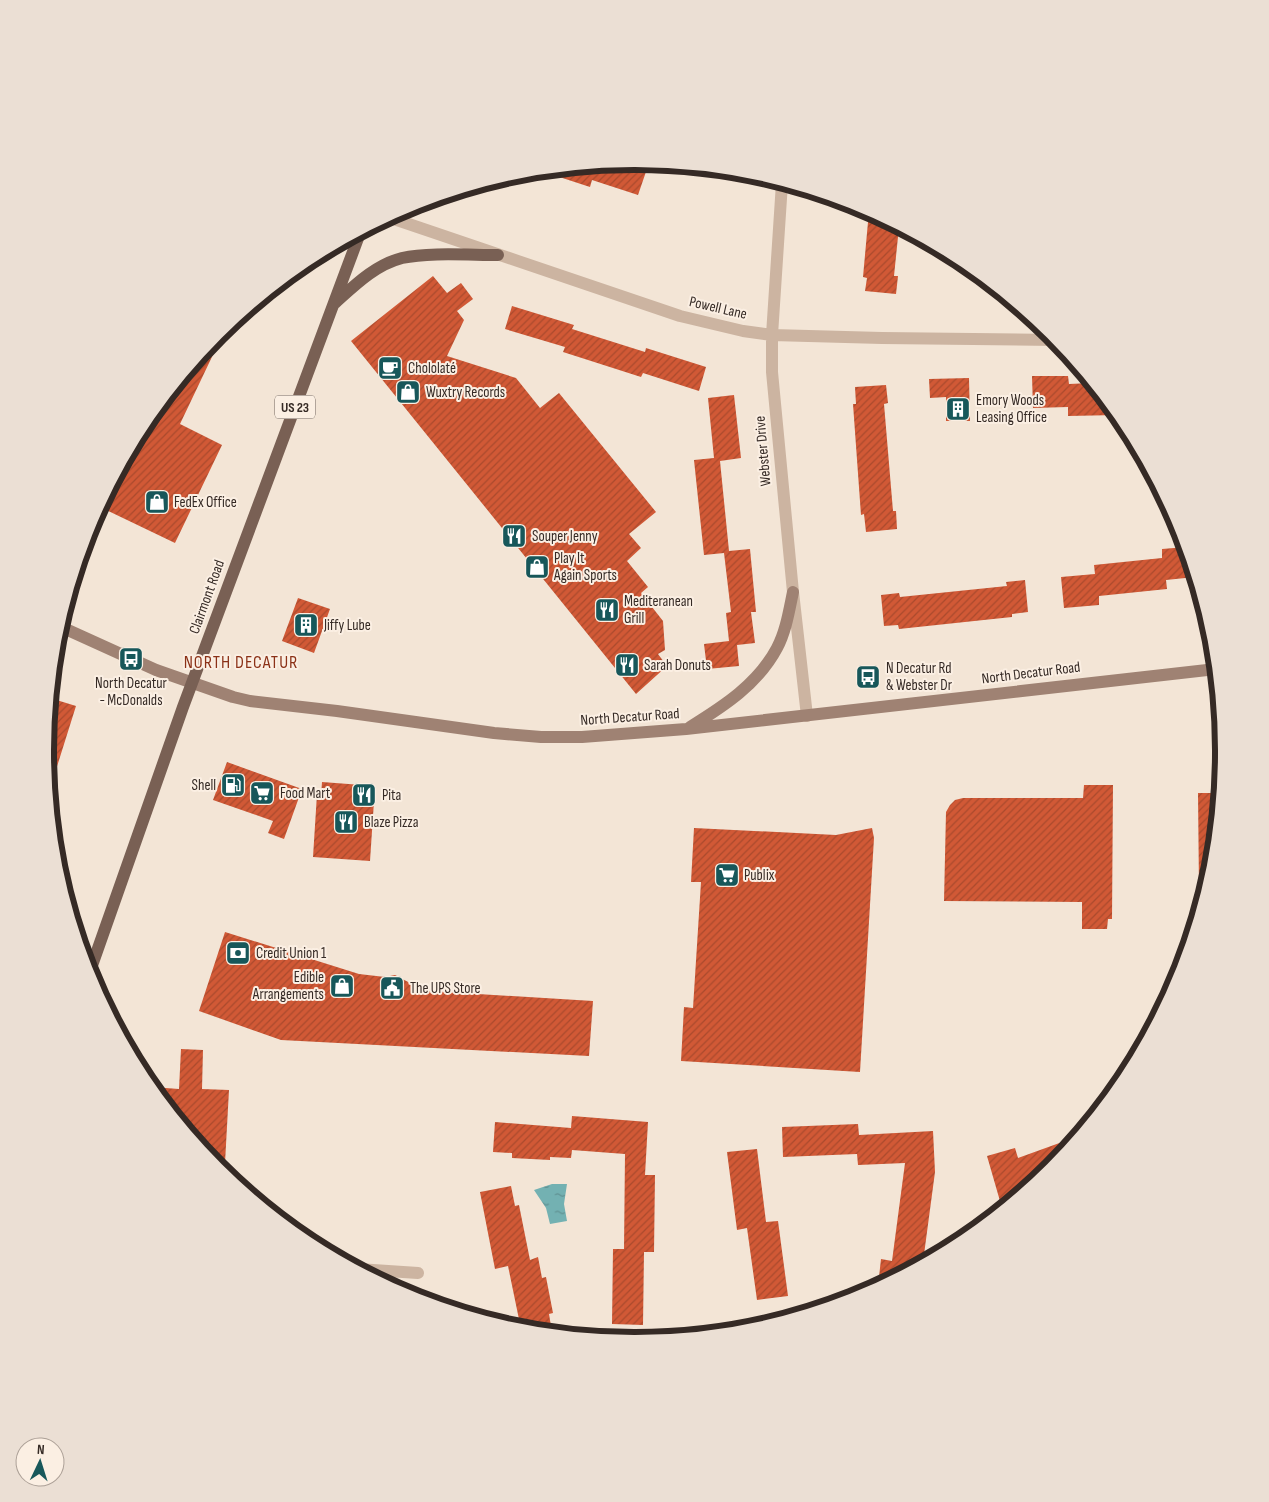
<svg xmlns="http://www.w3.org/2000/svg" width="1269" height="1502" font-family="'Sofia Sans Condensed',sans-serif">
<defs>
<pattern id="water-ripples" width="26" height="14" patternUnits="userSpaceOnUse" patternTransform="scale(1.25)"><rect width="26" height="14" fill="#73b1b2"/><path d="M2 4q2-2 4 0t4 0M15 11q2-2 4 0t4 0" fill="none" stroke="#5f9091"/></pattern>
<pattern id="building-hatch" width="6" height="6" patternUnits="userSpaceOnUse" patternTransform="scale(1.25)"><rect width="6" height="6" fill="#d15936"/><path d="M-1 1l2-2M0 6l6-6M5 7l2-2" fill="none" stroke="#aa4a2d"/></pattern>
</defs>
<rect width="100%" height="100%" fill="#f3e5d6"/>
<!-- water -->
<path fill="url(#water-ripples)" d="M552,1184H567L564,1204L567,1221L550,1224L546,1208L534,1190Z"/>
<!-- building -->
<path fill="url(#building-hatch)" d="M635,162L649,163L638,195L592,180L590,187L541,171Z
M869,211L899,227L894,276H898L896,294L865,291L867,278L863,277Z
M433,276L447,293L461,283L473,299L457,311L464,320L447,356L516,378L540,408L559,393L656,512L629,534L641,548L627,561L648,587L641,593L663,621L665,650L658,654L667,666L636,694L351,341Z
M512,306L574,325L572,329L645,352L646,348L706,367L699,391L643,373L641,377L563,352L565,347L505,329Z
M215,337L220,340L180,424L222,445L175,543L100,507L145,423Z
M1032,376H1068L1069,384L1091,383L1118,415L1068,416V407L1033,408Z
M969,378L970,421H946V397L930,398L929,379Z
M886,385L888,403L884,404L893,511H896L897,529L866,532L864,514L861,515L853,404H856L855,387Z
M734,395L741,458L720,461L729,551L750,549L756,612H751L755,643L737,645L739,666L707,669L704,644L729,641L726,613L731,612L724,553L704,555L694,460L714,458L708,398Z
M1186,547L1195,577L1166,580L1167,589L1099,596V605L1064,608L1061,577L1095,574L1094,565L1162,558V549Z
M1025,580L1028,612L1012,614V617L899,629L898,625L884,626L881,595L899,593L900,597L1007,586L1006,582Z
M298,598L330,609L314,653L282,641Z
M50,698L76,706L49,792L45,751Z
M227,762L302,789L284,839L268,833L273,821L213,800Z
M322,782L375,786L370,861L313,857L317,794L321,796Z
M1084,785H1113L1112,919H1108L1107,929H1082V902L944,901L946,812L950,805L955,800L963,798H1083Z
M1198,793H1220L1213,866L1206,890L1199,889Z
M694,828L836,835L872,828L874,838L860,1072L681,1061L684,1007L693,1008L701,882H691Z
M225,932L359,974L385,977L395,975L410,983L413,990L593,1001L589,1056L281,1040L199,1011Z
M181,1049L203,1050L202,1089L229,1090L225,1163H213L152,1087L179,1089Z
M572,1116L648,1122L645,1175H655L654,1252H644L643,1325L612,1324L613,1249H624L625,1154L572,1150L571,1158L550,1157V1160L512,1158V1153L493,1152L495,1122L571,1128Z
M858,1124L859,1135L933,1131L935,1172L923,1262L878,1286L881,1259L892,1261L905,1163L858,1165L857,1154L783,1157L782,1127Z
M1076,1137L1051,1168L1002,1208L987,1156L1015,1148L1018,1158Z
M757,1149L766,1222L778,1221L788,1296L757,1300L747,1228L737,1230L727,1152Z
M511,1186L515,1206L519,1205L530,1260L538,1257L542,1278L546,1277L553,1313L549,1314L552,1332L521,1329L508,1266L495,1269L480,1192Z"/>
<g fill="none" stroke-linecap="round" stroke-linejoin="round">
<!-- street -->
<path stroke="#ccb4a1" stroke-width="12" d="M782,183L772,335V372L793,592L807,716
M388,217L680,316L743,331L772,335L882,338L1056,340
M358,1269L418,1273"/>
<!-- secondary -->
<path stroke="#9f8273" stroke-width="12" d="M59,626L156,670L233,697L250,701L337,711L494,733L541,737H582L686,729L1216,669
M690,727C724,706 758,684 777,648C786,631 789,611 793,592"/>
<!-- primary -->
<path stroke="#796054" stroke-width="12" d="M335,303C355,285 375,265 402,258C428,252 470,255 498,255
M89,974L183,707L360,233"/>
</g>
<!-- icons -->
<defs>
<symbol id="cafe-square" viewBox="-11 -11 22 22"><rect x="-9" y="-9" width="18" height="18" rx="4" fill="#17575a" stroke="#fbefe3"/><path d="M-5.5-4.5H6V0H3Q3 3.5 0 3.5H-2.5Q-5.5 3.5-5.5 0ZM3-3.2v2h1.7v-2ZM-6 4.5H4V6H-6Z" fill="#fff"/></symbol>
<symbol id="shop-square" viewBox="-11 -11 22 22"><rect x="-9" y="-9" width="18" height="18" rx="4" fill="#17575a" stroke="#fbefe3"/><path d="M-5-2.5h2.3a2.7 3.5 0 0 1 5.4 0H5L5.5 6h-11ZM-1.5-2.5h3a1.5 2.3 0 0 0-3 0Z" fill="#fff"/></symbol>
<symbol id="building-square" viewBox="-11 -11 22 22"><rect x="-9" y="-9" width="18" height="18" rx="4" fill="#17575a" stroke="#fbefe3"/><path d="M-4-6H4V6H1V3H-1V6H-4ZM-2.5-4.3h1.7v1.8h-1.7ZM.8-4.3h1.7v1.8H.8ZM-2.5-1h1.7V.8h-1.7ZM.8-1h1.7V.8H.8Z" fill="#fff"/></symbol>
<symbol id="restaurant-square" viewBox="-11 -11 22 22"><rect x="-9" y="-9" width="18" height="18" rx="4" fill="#17575a" stroke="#fbefe3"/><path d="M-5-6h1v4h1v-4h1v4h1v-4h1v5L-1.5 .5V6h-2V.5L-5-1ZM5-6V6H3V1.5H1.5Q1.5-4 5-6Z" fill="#fff"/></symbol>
<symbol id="bus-square" viewBox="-11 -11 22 22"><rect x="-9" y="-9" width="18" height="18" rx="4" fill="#17575a" stroke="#fbefe3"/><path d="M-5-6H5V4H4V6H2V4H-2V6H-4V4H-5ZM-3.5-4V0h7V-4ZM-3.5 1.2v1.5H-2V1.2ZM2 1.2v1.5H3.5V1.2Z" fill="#fff"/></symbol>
<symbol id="fuel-square" viewBox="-11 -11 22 22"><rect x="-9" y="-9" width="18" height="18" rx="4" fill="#17575a" stroke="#fbefe3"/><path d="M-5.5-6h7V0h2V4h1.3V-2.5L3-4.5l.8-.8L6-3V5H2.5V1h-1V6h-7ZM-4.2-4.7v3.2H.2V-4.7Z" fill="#fff"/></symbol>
<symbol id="supermarket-square" viewBox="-11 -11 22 22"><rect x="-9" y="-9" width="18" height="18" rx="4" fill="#17575a" stroke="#fbefe3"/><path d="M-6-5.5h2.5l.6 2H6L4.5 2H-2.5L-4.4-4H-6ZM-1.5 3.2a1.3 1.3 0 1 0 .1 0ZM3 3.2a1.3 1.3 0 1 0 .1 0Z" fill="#fff"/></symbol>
<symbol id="bank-square" viewBox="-11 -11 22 22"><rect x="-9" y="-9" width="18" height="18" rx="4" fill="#17575a" stroke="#fbefe3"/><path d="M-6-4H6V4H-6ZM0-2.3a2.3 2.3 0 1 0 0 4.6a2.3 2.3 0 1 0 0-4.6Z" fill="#fff"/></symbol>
<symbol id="civic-square" viewBox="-11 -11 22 22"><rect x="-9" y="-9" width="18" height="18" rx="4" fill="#17575a" stroke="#fbefe3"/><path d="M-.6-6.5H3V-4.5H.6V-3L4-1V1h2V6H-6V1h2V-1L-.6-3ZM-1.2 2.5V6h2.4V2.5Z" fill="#fff"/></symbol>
</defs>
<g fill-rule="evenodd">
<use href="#cafe-square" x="376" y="354" width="28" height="28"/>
<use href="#shop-square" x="394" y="378" width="28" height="28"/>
<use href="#building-square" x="944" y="395" width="28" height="28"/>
<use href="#shop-square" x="143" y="488" width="28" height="28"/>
<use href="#restaurant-square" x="500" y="522" width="28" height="28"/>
<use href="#shop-square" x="523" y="553" width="28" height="28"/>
<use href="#restaurant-square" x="593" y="596" width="28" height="28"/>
<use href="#building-square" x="292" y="611" width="28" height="28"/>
<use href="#bus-square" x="117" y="645" width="28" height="28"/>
<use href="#restaurant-square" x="613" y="651" width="28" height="28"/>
<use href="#bus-square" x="854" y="663" width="28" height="28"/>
<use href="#fuel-square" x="219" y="771" width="28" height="28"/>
<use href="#supermarket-square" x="248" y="779" width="28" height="28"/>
<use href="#restaurant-square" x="350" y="781" width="28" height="28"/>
<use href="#restaurant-square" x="332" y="808" width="28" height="28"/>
<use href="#supermarket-square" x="713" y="861" width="28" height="28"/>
<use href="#bank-square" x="224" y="939" width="28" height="28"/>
<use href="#shop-square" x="328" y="972" width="28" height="28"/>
<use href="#civic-square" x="378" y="974" width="28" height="28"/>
</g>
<g text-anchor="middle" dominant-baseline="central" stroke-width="4" stroke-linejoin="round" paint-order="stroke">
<!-- shield labels -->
<rect fill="#fbefe3" stroke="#70655e" stroke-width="1" x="275" y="395.5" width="40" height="23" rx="4"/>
<g font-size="14" font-weight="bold" fill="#352a25">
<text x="295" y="407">US 23</text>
</g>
<!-- street labels -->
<g font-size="15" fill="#352a25" stroke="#fbefe3">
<text transform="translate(718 308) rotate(13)">Powell Lane</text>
<text transform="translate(763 451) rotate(-95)">Webster Drive</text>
<text transform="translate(207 597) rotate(-70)">Clairmont Road</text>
<text transform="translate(1031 673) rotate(-7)">North Decatur Road</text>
<text transform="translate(630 717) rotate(-4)">North Decatur Road</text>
</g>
<!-- poi labels -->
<g font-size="15" fill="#352a25" stroke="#fbefe3" text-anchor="start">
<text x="408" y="368">Chololaté</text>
<text x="426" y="392">Wuxtry Records</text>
<text x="976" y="400">Emory Woods<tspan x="976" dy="17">Leasing Office</tspan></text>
<text x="174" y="502">FedEx Office</text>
<text x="532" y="536">Souper Jenny</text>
<text x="554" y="558">Play It<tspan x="554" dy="17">Again Sports</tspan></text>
<text x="624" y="601">Mediteranean<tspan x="624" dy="17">Grill</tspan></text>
<text x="324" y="625">Jiffy Lube</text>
<text x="644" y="665">Sarah Donuts</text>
<text x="886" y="668">N Decatur Rd<tspan x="886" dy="17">&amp; Webster Dr</tspan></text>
<text x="131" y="683" text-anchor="middle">North Decatur<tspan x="131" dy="17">- McDonalds</tspan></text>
<text x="216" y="785" text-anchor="end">Shell</text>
<text x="280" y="793">Food Mart</text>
<text x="382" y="795">Pita</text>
<text x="364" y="822">Blaze Pizza</text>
<text x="744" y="875">Publix</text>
<text x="256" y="953">Credit Union 1</text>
<text x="324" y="977" text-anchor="end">Edible<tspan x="324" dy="17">Arrangements</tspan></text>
<text x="410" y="988">The UPS Store</text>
</g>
<!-- quarter labels -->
<g font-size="18" letter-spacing="1" fill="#8b3117" stroke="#fbefe3">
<text x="241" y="662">NORTH DECATUR</text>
</g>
</g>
<!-- crop -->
<path d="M0 0H1269V1502H0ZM634 170H635A580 580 0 0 1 1215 750V752A580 580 0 0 1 635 1332H634A580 580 0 0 1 54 752V750A580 580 0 0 1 634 170Z" fill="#ebdfd4" fill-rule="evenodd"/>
<path fill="none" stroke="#352a25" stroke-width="6" d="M634 170H635A580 580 0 0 1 1215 750V752A580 580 0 0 1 635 1332H634A580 580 0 0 1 54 752V750A580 580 0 0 1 634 170Z"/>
<!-- north arrow -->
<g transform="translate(40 1462) rotate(4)"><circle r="24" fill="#fbefe3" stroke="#aca097"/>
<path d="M0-4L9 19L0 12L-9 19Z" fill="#17575a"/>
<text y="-8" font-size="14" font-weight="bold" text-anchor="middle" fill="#352a25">N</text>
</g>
</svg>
